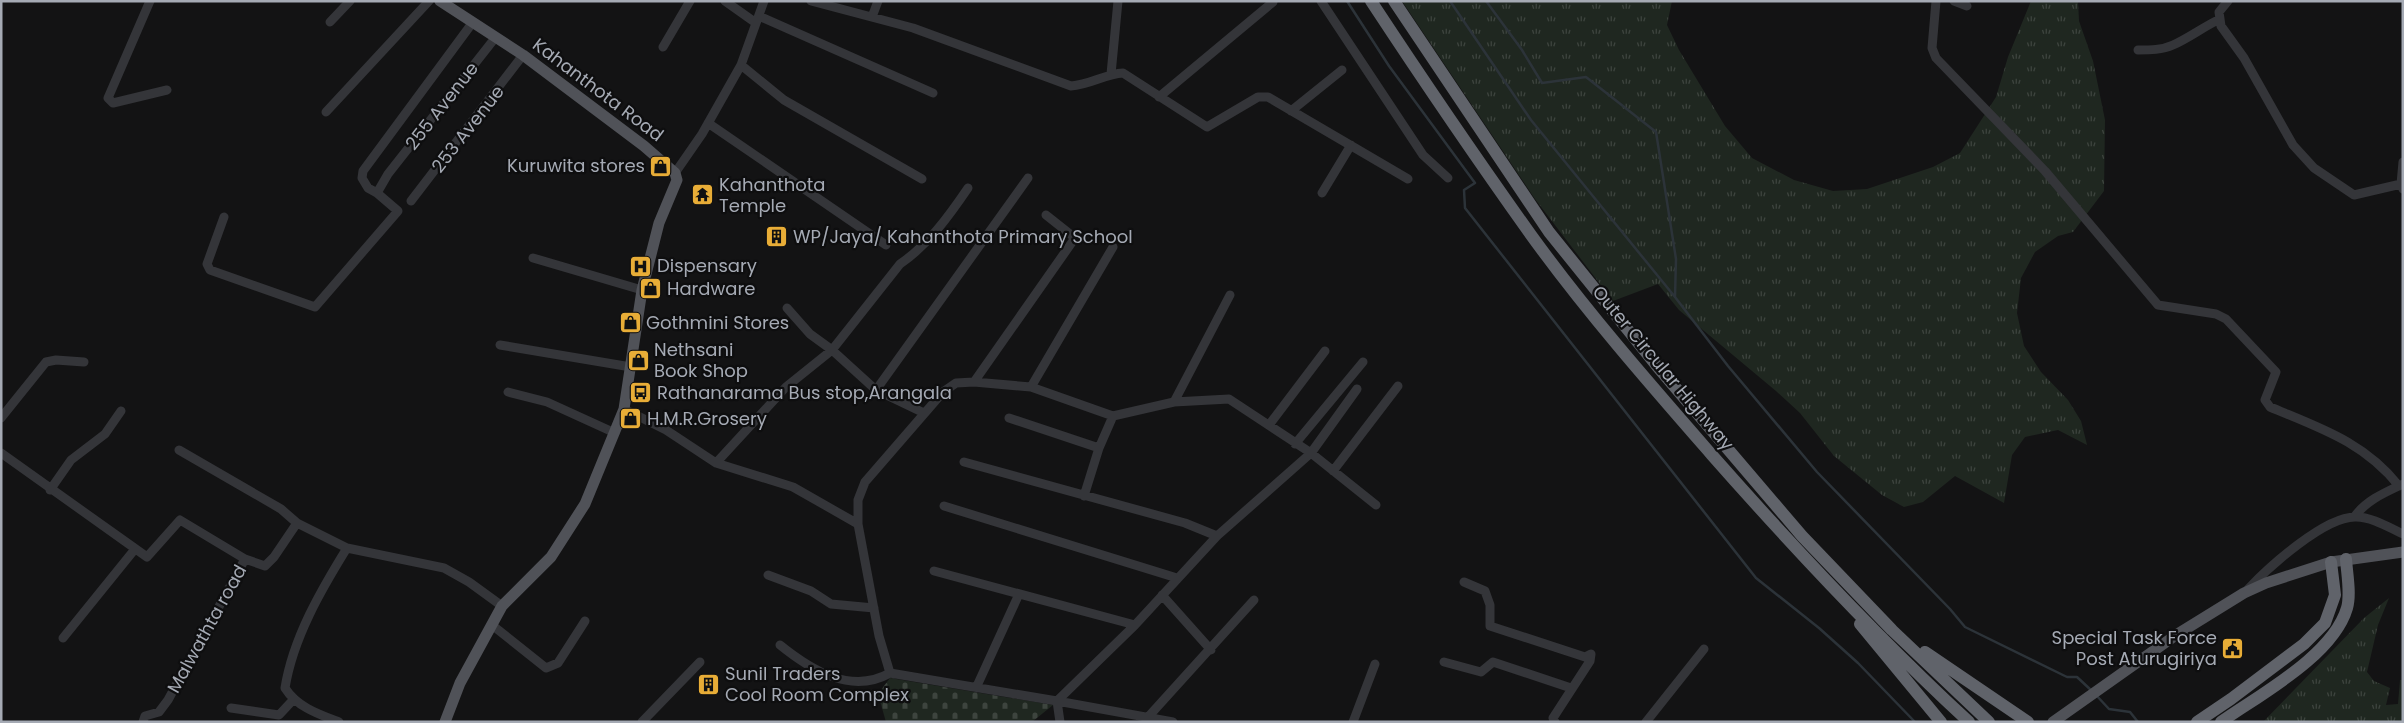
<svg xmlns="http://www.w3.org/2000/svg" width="2404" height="723" viewBox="0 0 2404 723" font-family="Poppins,sans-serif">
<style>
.grass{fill:url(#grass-tufts)}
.cemetery{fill:url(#cemetery-stones)}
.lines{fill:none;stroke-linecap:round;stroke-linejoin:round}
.stream{stroke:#2c3339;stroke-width:2.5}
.minor{stroke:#343539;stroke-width:9}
.major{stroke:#505258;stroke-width:11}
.highway{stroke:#60636a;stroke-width:12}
.labels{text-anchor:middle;stroke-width:4.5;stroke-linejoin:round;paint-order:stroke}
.street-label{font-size:18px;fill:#a5aab4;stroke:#0e0e0f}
.poi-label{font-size:18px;fill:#a5aab4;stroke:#0e0e0f;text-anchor:start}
</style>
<defs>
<pattern id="grass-tufts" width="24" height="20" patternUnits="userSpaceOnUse" patternTransform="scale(1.25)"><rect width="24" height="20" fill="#1f2720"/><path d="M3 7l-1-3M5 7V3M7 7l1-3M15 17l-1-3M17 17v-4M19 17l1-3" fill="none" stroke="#3d443e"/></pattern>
<pattern id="cemetery-stones" width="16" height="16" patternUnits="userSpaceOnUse" patternTransform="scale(1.25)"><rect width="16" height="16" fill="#1f2720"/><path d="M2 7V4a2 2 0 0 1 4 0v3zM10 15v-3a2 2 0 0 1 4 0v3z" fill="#3d443e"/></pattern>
</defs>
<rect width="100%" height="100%" fill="#131314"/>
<path class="grass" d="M1402 1H1672L1667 25 1679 50 1725 126 1752 158 1794 180 1833 191 1867 189 1933 167 1960 153 1996 97 2008 57 2031 1H2078L2079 21 2093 61 2105 120 2104 191 2073 232 2058 236 2035 252 2021 278 2017 313 2024 346 2041 372 2068 400 2081 421 2087 445 2058 430 2025 437 2012 455 2004 503 1955 476 1923 502 1904 507 1882 495 1834 456 1800 413 1776 391 1679 310 1658 284 1613 301 1535 199Z
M2389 598 2378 625 2367 672 2374 681 2390 688 2386 705 2398 704 2400 680H2403V722H2263L2364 618Z"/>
<path class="cemetery" d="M890 678 1053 705 1032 722H886L878 694Z"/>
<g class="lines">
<path class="stream" d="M1347 1 1389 66 1475 183 1464 190 1465 208 1756 578 1819 628 1858 663 1915 722
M1450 1 1531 120 1675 297 1728 366 1817 472 1950 609 1965 627 2067 677H2077L2092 691
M1486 1 1522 50 1542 83 1586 77 1656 132 1676 259 1675 297
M2096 695 2109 709 2130 712 2138 722"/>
<path class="minor" d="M150 1 108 98 113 103 167 90
M725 1 756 23
M811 1 913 28 1071 86C1090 85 1105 74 1123 73L1207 127 1258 97H1268L1408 179
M1321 1 1423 155 1448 178
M1936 1 1932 48 1936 58 2045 171 2158 305 2216 314 2226 319 2276 372 2265 400 2270 407C2320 428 2364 442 2399 486
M1954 1 1967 6
M2228 1 2219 12 2221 26 2244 58 2293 145 2314 168 2354 195 2401 184 2403 189
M759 16 933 93
M872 17 878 1
M330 22 350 1
M663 47 690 1
M2138 50C2150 50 2162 50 2173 45 2189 38 2203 27 2220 19
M741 65 784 100 922 179
M1111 74 1118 1
M1159 97 1273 2
M1291 111 1342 70
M326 112 429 1
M708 123 886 245
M675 173 702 134 741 65 764 1
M2401 184 2403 162
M377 193 368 188 362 178 363 171 473 22
M1322 193 1351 145
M411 201 523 55
M224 217 207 264 210 270 315 307 398 211 377 193 388 174 495 38
M533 258 642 290
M787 308 810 334 832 350 876 390 924 413
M500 345 631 367
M974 382 1075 238 1046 215
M1031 387 1113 247
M876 390 1028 178
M508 392 547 402 615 433
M1174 402 1230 295
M624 409 666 430 716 463 793 487 858 524 879 636 890 673 1057 701 1060 722
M1 418 46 362 56 360 84 362
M1009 418 1099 448 1084 496
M1269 425 1325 351
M1295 444 1363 362
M1099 448 1113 416
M179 450 281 509 297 523
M1 453 147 557 180 520 245 559
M964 462 1185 523 1217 536
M716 463 786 387 832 350 900 264C928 245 949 216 968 188
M1333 471 1398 386
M50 490 71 460 105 434 121 411
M944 506 1177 578
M2355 516C2367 500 2384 493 2403 484
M858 524V500L865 482 943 392 956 383 974 382 1031 387 1113 416 1174 402 1229 399 1311 453 1376 505
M934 571 1135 625
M768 575 811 591 831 604 874 608
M1464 582 1485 591 1490 605V626L1585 657 1591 654 1590 661 1553 718 1555 722
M2248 589C2269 567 2325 516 2356 517 2372 517 2388 527 2403 534
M1162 595 1211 650
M492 625 546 668 558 663 585 621
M63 638 135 549
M780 645C811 670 851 695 890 673
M1444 662 1481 672 1493 662 1571 688
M976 688 1019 594
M231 708 279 715 293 700
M1149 716 1254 600
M143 722 145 716 159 712 168 700 245 559 265 566 274 557 297 523 347 548 444 568 469 582 502 606
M339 722C318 714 297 707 285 688 293 638 321 590 347 548
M642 722 700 662
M1173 722 1057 701 1135 625 1217 536 1311 453 1357 389
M1353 722 1375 664
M1646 722 1704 649"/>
<path class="major" d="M440 1 523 55 644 146 675 173 677 180 659 223 642 290 624 409 585 504 551 557 502 606 460 683 445 722
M2053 722 2176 635 2244 593 2266 583 2331 562 2403 552"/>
<path class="highway" d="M1371 1C1423 80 1476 158 1531 235 1586 311 1649 383 1711 454 1793 547 1878 638 1969 722
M1394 1 1549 232 1657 366 1802 536 1892 630 1989 722
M1860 624 1941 722
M1925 652 2028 722
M2197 722 2231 699 2304 644 2325 623 2335 595 2331 562
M2221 722C2259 695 2333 656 2347 608 2351 594 2347 574 2346 559"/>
</g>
<defs>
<symbol id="shop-square" viewBox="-11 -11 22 22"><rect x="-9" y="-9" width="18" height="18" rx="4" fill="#e8ad37" stroke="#0e0e0f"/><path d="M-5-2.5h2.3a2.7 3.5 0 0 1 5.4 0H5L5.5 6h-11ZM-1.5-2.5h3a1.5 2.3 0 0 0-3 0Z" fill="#111"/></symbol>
<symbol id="temple-square" viewBox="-11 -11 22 22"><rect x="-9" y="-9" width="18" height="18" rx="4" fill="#e8ad37" stroke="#0e0e0f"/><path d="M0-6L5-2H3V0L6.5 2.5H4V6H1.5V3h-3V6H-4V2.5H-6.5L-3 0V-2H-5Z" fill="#111"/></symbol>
<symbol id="building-square" viewBox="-11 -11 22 22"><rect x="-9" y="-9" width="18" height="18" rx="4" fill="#e8ad37" stroke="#0e0e0f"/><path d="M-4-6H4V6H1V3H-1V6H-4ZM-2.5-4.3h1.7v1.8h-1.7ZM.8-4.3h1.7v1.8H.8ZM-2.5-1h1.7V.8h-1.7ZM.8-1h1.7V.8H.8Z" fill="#111"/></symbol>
<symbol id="hospital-square" viewBox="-11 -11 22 22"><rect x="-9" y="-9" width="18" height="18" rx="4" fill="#e8ad37" stroke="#0e0e0f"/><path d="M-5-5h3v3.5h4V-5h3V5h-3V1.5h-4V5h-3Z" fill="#111"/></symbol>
<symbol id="bus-square" viewBox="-11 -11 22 22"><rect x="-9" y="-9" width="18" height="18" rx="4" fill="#e8ad37" stroke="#0e0e0f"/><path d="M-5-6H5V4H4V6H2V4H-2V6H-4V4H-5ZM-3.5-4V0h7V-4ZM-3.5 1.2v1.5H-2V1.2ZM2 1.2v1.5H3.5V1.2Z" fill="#111"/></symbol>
<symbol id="civic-square" viewBox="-11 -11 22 22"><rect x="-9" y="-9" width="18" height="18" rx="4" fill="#e8ad37" stroke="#0e0e0f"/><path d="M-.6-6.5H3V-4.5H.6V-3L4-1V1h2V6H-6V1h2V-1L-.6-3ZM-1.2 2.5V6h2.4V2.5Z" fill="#111"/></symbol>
</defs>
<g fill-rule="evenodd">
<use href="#shop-square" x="648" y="154" width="25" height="25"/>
<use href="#temple-square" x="690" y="182" width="25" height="25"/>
<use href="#building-square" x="764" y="224" width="25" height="25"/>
<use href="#hospital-square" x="628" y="254" width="25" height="25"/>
<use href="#shop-square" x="638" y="276" width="25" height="25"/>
<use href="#shop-square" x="618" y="310" width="25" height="25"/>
<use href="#shop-square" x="626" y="348" width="25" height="25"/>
<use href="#bus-square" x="628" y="380" width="25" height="25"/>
<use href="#shop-square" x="618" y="406" width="25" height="25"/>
<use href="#civic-square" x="2220" y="636" width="25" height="25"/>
<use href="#building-square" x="696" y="672" width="25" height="25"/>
</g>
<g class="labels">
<g class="street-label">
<text transform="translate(598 90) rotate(37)" y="6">Kahanthota Road</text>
<text transform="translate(442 106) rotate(-52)" y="6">255 Avenue</text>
<text transform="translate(468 129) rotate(-52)" y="6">253 Avenue</text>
<text transform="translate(1663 368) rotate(50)" y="6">Outer Circular Highway</text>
<text transform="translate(207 629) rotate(-61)" y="6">Malwathta road</text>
</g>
<g class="poi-label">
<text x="645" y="172" text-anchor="end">Kuruwita stores</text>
<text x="719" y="191">Kahanthota<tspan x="719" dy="21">Temple</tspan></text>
<text x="793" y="243">WP/Jaya/ Kahanthota Primary School</text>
<text x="657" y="272">Dispensary</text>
<text x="667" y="295">Hardware</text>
<text x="646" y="329">Gothmini Stores</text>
<text x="654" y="356">Nethsani<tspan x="654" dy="21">Book Shop</tspan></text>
<text x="657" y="399">Rathanarama Bus stop,Arangala</text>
<text x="647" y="425">H.M.R.Grosery</text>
<text x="2217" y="644" text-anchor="end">Special Task Force<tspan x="2217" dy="21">Post Aturugiriya</tspan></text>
<text x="725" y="680">Sunil Traders<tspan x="725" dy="21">Cool Room Complex</tspan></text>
</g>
</g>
<rect width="2404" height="723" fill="none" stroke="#a5aab4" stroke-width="5"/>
</svg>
